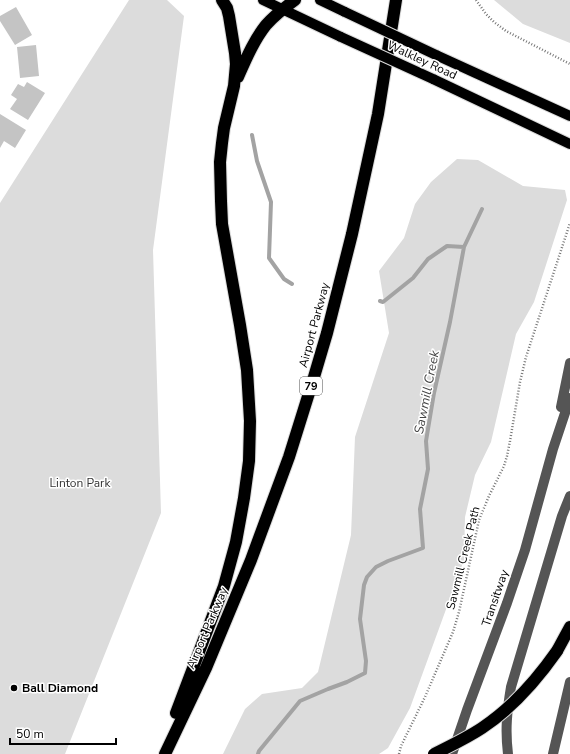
<svg xmlns="http://www.w3.org/2000/svg" width="570" height="754" viewBox="0 0 570 754" font-family="'Nunito Sans',sans-serif">
<style>
.green{fill:#dcdcdc}
.lines{fill:none;stroke-linecap:round;stroke-linejoin:round}
.stream{stroke:#a3a3a3;stroke-width:4}
.building{fill:#c4c4c4}
.major-casing{stroke:#dbdbdb;stroke-width:12}
.highway-casing{stroke:#dbdbdb;stroke-width:14}
.path{stroke:#777;stroke-width:2.5;stroke-dasharray:1 2;stroke-linecap:butt}
.minor{stroke:#555;stroke-width:10}
.major{stroke:#000;stroke-width:10}
.highway{stroke:#000;stroke-width:12}
.major-bridge-casing{stroke:#dbdbdb;stroke-width:12;stroke-linecap:butt}
.highway-bridge-casing{stroke:#dbdbdb;stroke-width:14;stroke-linecap:butt}
.major-bridge{stroke:#000;stroke-width:10}
.highway-bridge{stroke:#000;stroke-width:12}
.poi-dot{fill:#000;stroke:#fff;stroke-width:1.5}
.labels{text-anchor:middle;stroke-width:3;stroke-linejoin:round;paint-order:stroke}
.shield{fill:#fff;stroke:#4c4c4c;stroke-width:1}
.shield-label{font-size:11px;font-weight:bold;fill:#000}
.street-label{font-size:12px;fill:#000;stroke:#fff}
.park-label{font-size:12px;fill:#333;stroke:#fff}
.poi-label{font-size:12px;font-weight:bold;fill:#000;stroke:#fff;text-anchor:start}
.water-label{font-size:13px;font-style:italic;fill:#444;stroke:#fff}
</style>
<rect width="100%" height="100%" fill="#fff"/>
<path class="green" d="M129 0H167L184 16 153 250 161 513 65 754H0V203Z
M494 0H570V43L523 24Z
M457 159 478 160 523 186 565 190 567 200 534 302 516 334 491 442 475 475 465 517 464 560 410 708 388 748 379 754H223L245 709 262 694 302 688 318 672 351 535 355 437 389 333 379 271 404 238 415 204 431 182Z"/>
<g class="lines">
<path class="stream" d="M252 135 257 161 271 202 269 258 284 279 292 284
M380 301 383 302 413 278 428 259 447 246 464 247
M258 754 259 751 300 701 328 689 347 682 365 673 366 661 360 619 364 585 367 577 376 567 388 561 423 548 420 509 428 469 426 441 434 393 450 322 464 247 482 209"/>
</g>
<path class="building" d="M16 7 32 35 15 45 0 21V16Z
M36 45 39 76 20 78 17 47Z
M27 82 45 93 28 120 10 109 17 99 11 95 18 84 24 87Z
M0 114 26 130 15 148 4 141 0 148Z"/>
<g class="lines">
<defs>
<path id="major" d="M263 0 341 37
M320 0 345 12
M436 55 570 116
M433 79 570 144"/>
<path id="highway" d="M238 77C246 59 254 40 266 25 275 15 284 8 295 0
M557 651 570 627
M176 713 224 586 236 542 244 498 249 461 250 421 247 370 240 325 222 224 221 201 220 162 222 143 224 128 234 86 236 64 235 53 229 16 227 8 222 0
M165 754 206 668 251 560 289 457 314 377 327 333 352 234 370 151 378 114 396 0"/>
</defs>
<use href="#major" class="major-casing"/>
<use href="#highway" class="highway-casing"/>
<path class="path" d="M476 0 486 14 494 22 506 31 570 64
M399 754 401 746 425 697 453 632 459 612 479 520 489 496 504 466 507 456 510 441 520 382 526 357 570 223"/>
<path class="minor" d="M561 407 570 363
M452 754 467 710 507 603 525 550 553 449 570 398
M508 754C505 730 507 711 511 687L562 516 570 496
M553 754 570 682"/>
<use href="#major" class="major"/>
<use href="#highway" class="highway"/>
<defs>
<path id="major-bridge" d="M345 12 436 55
M341 37 433 79"/>
<path id="highway-bridge" d="M434 754C450 746 467 738 482 728 512 708 536 681 557 651"/>
</defs>
<use href="#major-bridge" class="major-bridge-casing"/>
<use href="#highway-bridge" class="highway-bridge-casing"/>
<use href="#major-bridge" class="major-bridge"/>
<use href="#highway-bridge" class="highway-bridge"/>
</g>
<circle class="poi-dot" cx="14" cy="688" r="4"/>
<g class="labels">
<rect class="shield" x="300" y="377" width="22" height="18" rx="3"/>
<g class="shield-label">
<text x="311" y="390">79</text>
</g>
<g class="street-label">
<text transform="translate(422 60) rotate(25)" y="4">Walkley Road</text>
<text transform="translate(314 325) rotate(-75)" y="4">Airport Parkway</text>
<text transform="translate(463 558) rotate(-76)" y="4">Sawmill Creek Path</text>
<text transform="translate(495 598) rotate(-71)" y="4">Transitway</text>
<text transform="translate(207 628) rotate(-67)" y="4">Airport Parkway</text>
</g>
<g class="park-label">
<text x="80" y="487">Linton Park</text>
</g>
<g class="poi-label">
<text x="22" y="692">Ball Diamond</text>
</g>
<g class="water-label">
<text transform="translate(426 392) rotate(-79)" y="5">Sawmill Creek</text>
</g>
</g>
<path d="M10 738v6h106v-6" fill="none" stroke="#000000" stroke-width="2"/>
<text x="16" y="738" font-size="12" fill="#000000" stroke="#ffffff" stroke-width="3" paint-order="stroke">50 m</text>
</svg>
